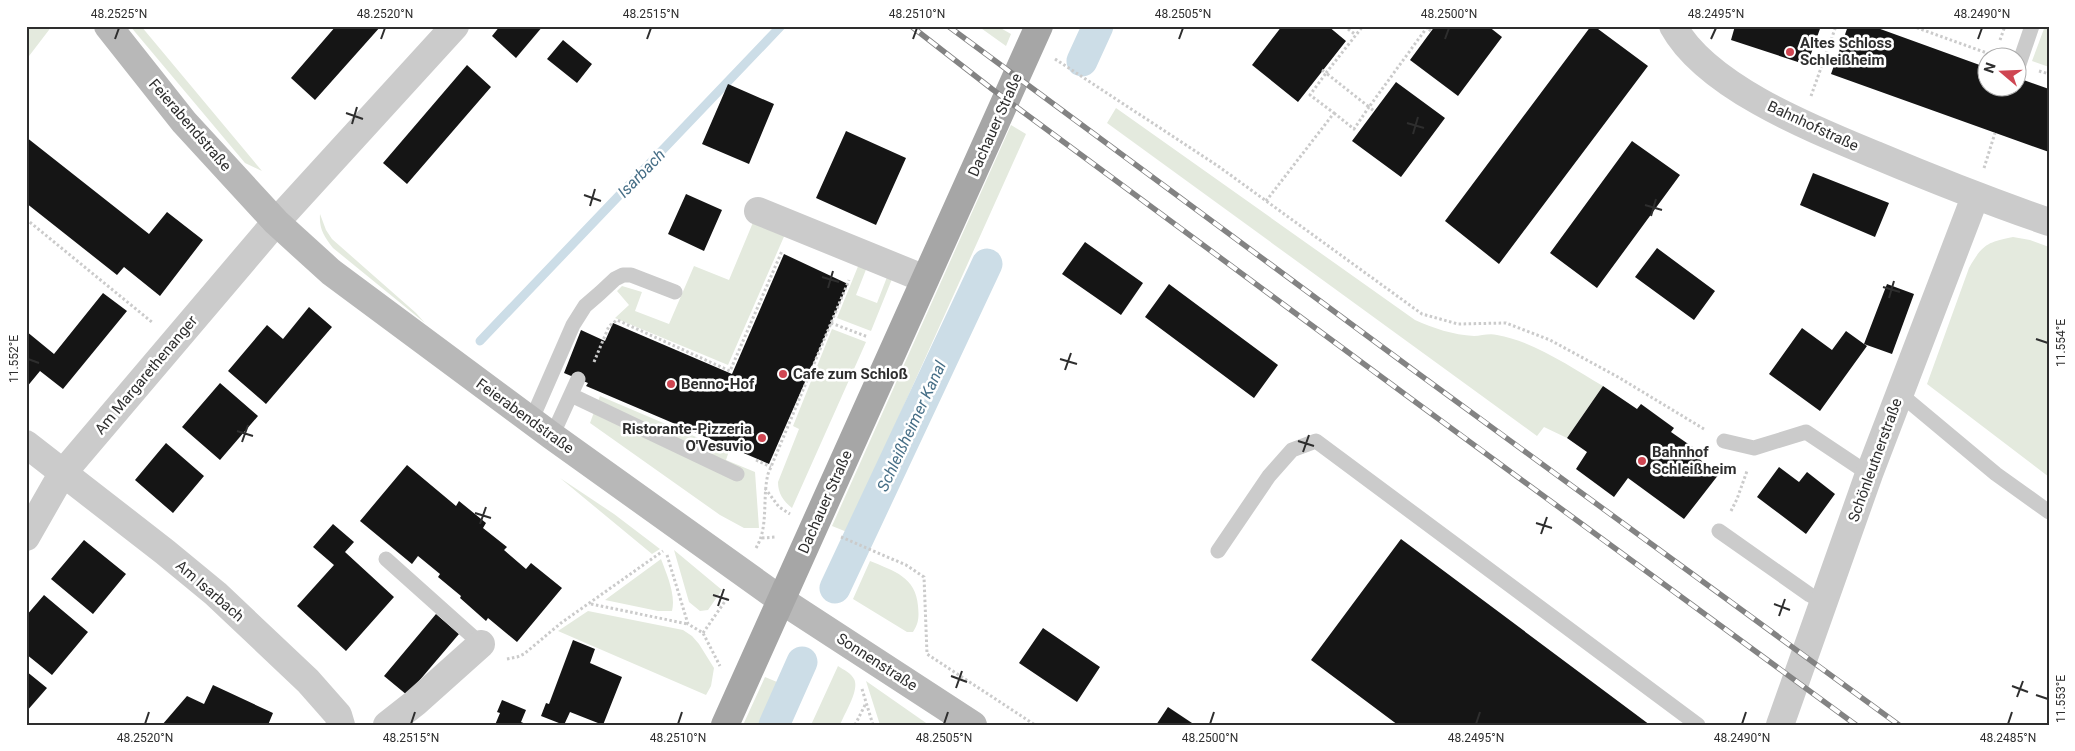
<svg xmlns="http://www.w3.org/2000/svg" width="2075" height="751" viewBox="0 0 2075 751" font-family="Roboto,sans-serif">
<style>
.green{fill:#e4eade}
.lines{fill:none;stroke-linecap:round;stroke-linejoin:round}
.stream{stroke:#ccdde7;stroke-width:9}
.canal{stroke:#ccdde7;stroke-width:31}
.building{fill:#151515}
.path{stroke:#cbcbcb;stroke-width:3;stroke-dasharray:2.5 2.5;stroke-linecap:butt}
.service{stroke:#cbcbcb;stroke-width:15}
.minor{stroke:#cbcbcb;stroke-width:28}
.secondary{stroke:#b8b8b8;stroke-width:28}
.primary{stroke:#a6a6a6;stroke-width:28}
.rail-casing{stroke:#838383;stroke-width:5.5}
.rail{stroke:#fff;stroke-width:4;stroke-dasharray:11;stroke-linecap:butt}
.ticks{fill:none;stroke:#2e2e2e;stroke-width:2}
.poi-dot{fill:#cf4652;stroke:#fff;stroke-width:2}
.labels{text-anchor:middle;stroke-width:5;stroke-linejoin:round;paint-order:stroke}
.poi-label{font-size:15px;font-weight:bold;fill:#2e2e2e;stroke:#fff;text-anchor:start}
.street-label{font-size:15px;fill:#2e2e2e;stroke:#fff}
.water-label{font-size:16px;font-style:italic;fill:#466e86;stroke:#fff}
.neatline{fill:none;stroke:#2e2e2e;stroke-width:2}
.ticks-label{font-size:12px;text-anchor:middle;fill:#2e2e2e}
</style>
<rect width="100%" height="100%" fill="#fff"/>
<path class="green" d="M26 26H52L26 60Z
M130 26H141L262 171 245 163Z
M978 26H997L1011 34 1006 46Z
M2045 26H2049V67L2032 61Z
M1116 108 1415 320C1433 328 1453 335 1474 336 1481 336 1489 333 1497 335 1533 341 1572 368 1603 386L1567 438 1544 427 1537 436 1107 123Z
M1011 125 1026 134 847 532 832 526Z
M320 214 326 230 332 239 416 313 425 323 333 248C324 236 319 229 320 214Z
M754 220 786 232 728 365 615 318 629 305 617 291 622 286 642 292 635 311 669 324 694 266 729 280Z
M2013 237 2030 240 2049 247V477L1927 384 1969 268C1982 245 1987 242 2013 237Z
M859 264 867 267 856 295 877 303 887 277 892 279 871 331 837 318Z
M832 329 866 342 792 508C783 501 778 493 778 482L799 429 793 426Z
M600 396 729 451 726 460 755 472 759 528H744L720 515 590 423Z
M560 478 614 514 660 549 652 554Z
M674 550 722 590 708 610 700 611 689 602Z
M661 559C667 575 676 595 672 611H658L605 600Z
M870 561C894 571 916 577 918 606 919 616 919 623 913 632H907L853 599Z
M588 611 683 630 692 636 699 644 714 668 711 686 706 695 558 631Z
M838 666C844 670 851 673 854 679 860 690 844 714 840 725H811Z
M765 677 777 682 758 725H743Z
M866 681 929 725H880Z"/>
<g class="lines">
<path class="stream" d="M480 341 781 26"/>
<path class="canal" d="M1082 61 1098 26
M835 588 987 264
M774 725 802 662"/>
</g>
<path class="building" d="M336 26H381L315 100 291 78Z
M500 26H543L516 58 492 36Z
M1282 26H1328L1346 41 1298 102 1252 65Z
M1435 26H1488L1502 37 1458 96 1410 60Z
M1591 26H1594L1648 66 1499 264 1445 221Z
M1735 26H1821L1807 65 1731 40Z
M1848 26H1872L1988 68V88H2018V78L2049 89V152L1831 74Z
M563 40 592 64 577 83 547 59Z
M467 65 491 87 407 184 383 163Z
M1396 82 1445 118 1401 177 1352 141Z
M728 84 774 104 749 164 702 144Z
M846 131 906 158 876 225 816 198Z
M26 137 149 234 167 212 203 240 160 296 124 267 117 275 26 203Z
M1632 141 1680 175 1597 288 1550 253Z
M1813 173 1889 203 1875 237 1800 205Z
M686 194 722 210 704 251 668 234Z
M1085 242 1143 283 1121 315 1062 274Z
M1657 248 1715 291 1694 320 1635 277Z
M784 254 848 284 769 464 586 386 588 383 564 373 581 330 605 341 613 323 732 374Z
M1169 284 1278 365 1254 398 1145 317Z
M1887 284 1914 294 1892 354 1864 344 1867 346 1820 411 1769 374 1802 328 1832 350 1846 331 1864 344Z
M103 293 127 311 63 389 40 371 26 388V331L54 354Z
M309 307 332 327 266 404 228 371 267 325 283 339Z
M220 383 258 416 220 460 182 427Z
M1603 386 1637 409 1641 404 1674 428 1671 432 1694 448 1690 452 1719 474 1684 519 1628 478 1614 497 1576 469 1587 452 1567 438Z
M166 443 204 476 173 513 135 480Z
M407 465 456 506 459 501 486 523 483 528 507 547 504 550 526 569 531 563 562 588 517 642 488 618 486 621 460 598 461 596 438 577 440 574 418 556 412 564 360 521Z
M1779 467 1799 482 1807 472 1835 494 1806 534 1757 497Z
M333 524 354 542 345 552 394 597 346 651 297 606 334 565 313 547Z
M1401 539 1650 725H1398L1311 660Z
M84 540 126 574 93 614 51 579Z
M44 595 88 632 52 675 26 654V616Z
M436 614 459 634 407 695 384 676Z
M1043 628 1100 667 1077 702 1019 663Z
M573 640 595 649 590 663 622 677 603 725 570 712 564 725 541 716 546 703 549 704Z
M26 671 47 688 26 712Z
M213 685 273 713 268 725H162L187 696 204 704Z
M502 700 526 710 521 722 528 725H495L500 713 497 712Z
M1168 707 1195 725H1156Z"/>
<g class="lines">
<path class="path" d="M1344 26 1356 35
M1425 26 1431 31
M1912 26 1998 57
M2000 40 2005 26
M1055 59 1218 166 1422 314 1458 324 1506 323 1550 340 1618 377 1704 429
M1322 70 1326 73 1363 26
M2039 71 2049 74
M1811 96 1836 26
M1334 113 1354 129 1369 107 1374 111
M1984 168 1995 133
M1266 201 1334 113 1310 95 1326 73 1369 107 1428 26
M26 219 153 323
M831 323 868 337
M594 362 609 326 617 320 730 371 782 251
M756 460 771 467
M765 488 779 507 790 514
M1731 511 1737 499 1747 471
M841 537 906 565 924 577 927 654 1035 725
M762 538 776 537
M756 548C769 527 762 498 768 474L849 280
M667 555 688 624 703 633 720 666
M591 604 688 624
M703 633 728 597
M507 659 517 657 524 654 561 623 663 551
M862 689 873 725
M855 725 866 703"/>
<path class="service" d="M2019 64 2032 26
M1899 393 1996 474 2049 512
M571 395 737 474
M531 421 573 325 585 306 600 293 615 279 623 275H631L675 292
M552 436 578 379
M1724 441 1754 448 1806 432 1869 474
M1719 531 1810 595 1823 602
M1218 551 1269 476 1292 450 1316 441 1698 725
M386 559 481 644"/>
<path class="minor" d="M1673 26C1707 88 1815 130 1878 156 1935 180 1991 202 2049 222
M758 211 925 279
M26 444 165 552 216 594 308 681 338 715 341 725
M26 537 62 474 276 222 455 26
M387 725 415 703 481 644
M1780 725 1869 474 1975 197"/>
<path class="secondary" d="M108 26 184 122 276 222 331 272 552 436 781 600 973 725"/>
<path class="primary" d="M725 725 1039 26"/>
<defs>
<path id="rail" d="M911 26 992 89 1410 398 1856 725
M948 26 1412 369 1899 725"/>
</defs>
<use href="#rail" class="rail-casing"/>
<use href="#rail" class="rail"/>
</g>
<path class="ticks" d="M115 39 119 28M381 39 385 28M647 39 651 28M913 39 917 28M1179 39 1183 28M1445 39 1449 28M1711 39 1716 28M1978 39 1982 28M346 113 363 119M1407 123 1424 128M352 124 357 107M1413 134 1418 117M584 195 601 201M1645 205 1662 210M590 206 595 189M1651 216 1656 199M822 277 839 282M1883 287 1900 292M828 288 833 271M1889 298 1894 281M2036 339 2048 343M28 359 39 363M1060 359 1077 364M1065 370 1071 353M237 431 253 436M1298 441 1314 446M242 442 248 425M1303 452 1309 435M475 513 491 518M1536 523 1552 528M480 524 486 507M1541 534 1547 517M713 595 729 600M1774 604 1790 610M718 606 724 589M1779 616 1785 599M951 676 967 682M2012 686 2028 692M956 688 962 671M2036 695 2048 699M2017 697 2023 681M145 724 149 712M411 724 415 712M678 724 682 712M944 724 948 712M1210 724 1214 712M1476 724 1480 712M1742 724 1746 712M2008 724 2012 712"/>
<g class="poi-dot">
<circle cx="1790" cy="52" r="5"/>
<circle cx="783" cy="374" r="5"/>
<circle cx="671" cy="384" r="5"/>
<circle cx="762" cy="438" r="5"/>
<circle cx="1642" cy="461" r="5"/>
</g>
<g class="labels">
<g class="poi-label">
<text x="1800" y="48">Altes Schloss<tspan x="1800" dy="17">Schleißheim</tspan></text>
<text x="793" y="379">Cafe zum Schloß</text>
<text x="681" y="389">Benno-Hof</text>
<text x="752" y="434" text-anchor="end">Ristorante-Pizzeria<tspan x="752" dy="17">O'Vesuvio</tspan></text>
<text x="1652" y="457">Bahnhof<tspan x="1652" dy="17">Schleißheim</tspan></text>
</g>
<g class="street-label">
<text transform="translate(190 125) rotate(49)" y="5">Feierabendstraße</text>
<text transform="translate(995 125) rotate(-66)" y="5">Dachauer Straße</text>
<text transform="translate(1813 126) rotate(25)" y="5">Bahnhofstraße</text>
<text transform="translate(146 375) rotate(-50)" y="5">Am Margarethenanger</text>
<text transform="translate(525 416) rotate(36)" y="5">Feierabendstraße</text>
<text transform="translate(1875 460) rotate(-70)" y="5">Schönleutnerstraße</text>
<text transform="translate(825 502) rotate(-66)" y="5">Dachauer Straße</text>
<text transform="translate(210 591) rotate(41)" y="5">Am Isarbach</text>
<text transform="translate(877 662) rotate(33)" y="5">Sonnenstraße</text>
</g>
<g class="water-label">
<text transform="translate(641 173) rotate(-46)" y="6">Isarbach</text>
<text transform="translate(911 426) rotate(-65)" y="6">Schleißheimer Kanal</text>
</g>
</g>
<rect width="2075" height="751" fill="none" stroke="#ffffff" stroke-width="55"/>
<g transform="translate(2002 72) rotate(289)"><circle r="24" fill="#ffffff" stroke="#ababab"/>
<path d="M0-4L9 19L0 12L-9 19Z" fill="#cf4652"/>
<text y="-8" font-size="14" font-weight="bold" text-anchor="middle" fill="#2e2e2e">N</text>
</g>
<rect x="28" y="28" width="2020" height="696" class="neatline"/>
<g class="ticks-label">
<text x="119" y="18">48.2525°N</text>
<text x="385" y="18">48.2520°N</text>
<text x="651" y="18">48.2515°N</text>
<text x="917" y="18">48.2510°N</text>
<text x="1183" y="18">48.2505°N</text>
<text x="1449" y="18">48.2500°N</text>
<text x="1716" y="18">48.2495°N</text>
<text x="1982" y="18">48.2490°N</text>
<text transform="translate(2061 343) rotate(-90)" y="4">11.554°E</text>
<text transform="translate(14 359) rotate(-90)" y="4">11.552°E</text>
<text transform="translate(2061 699) rotate(-90)" y="4">11.553°E</text>
<text x="145" y="742">48.2520°N</text>
<text x="411" y="742">48.2515°N</text>
<text x="678" y="742">48.2510°N</text>
<text x="944" y="742">48.2505°N</text>
<text x="1210" y="742">48.2500°N</text>
<text x="1476" y="742">48.2495°N</text>
<text x="1742" y="742">48.2490°N</text>
<text x="2008" y="742">48.2485°N</text>
</g>
</svg>
